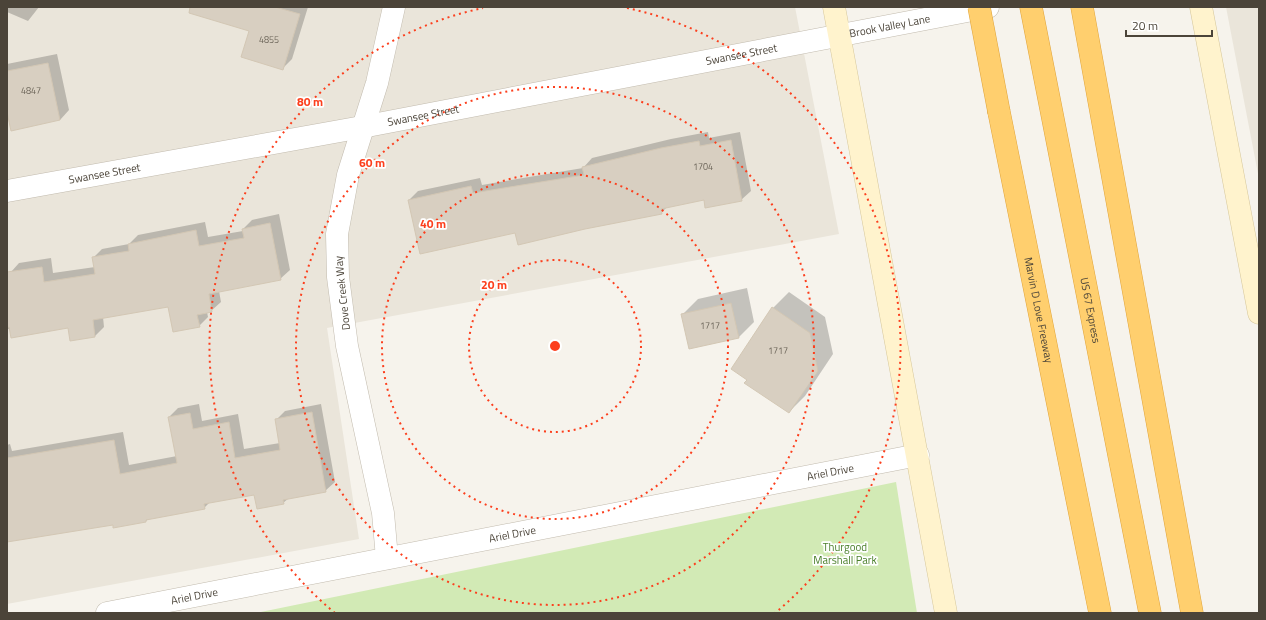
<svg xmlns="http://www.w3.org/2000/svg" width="1266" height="620" viewBox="0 0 1266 620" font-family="'Titillium Web',sans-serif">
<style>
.residential{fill:#eae5da}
.green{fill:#d2eab5}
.shadow{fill:#0003}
.building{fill:#d8cfc1;stroke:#d3c7b4}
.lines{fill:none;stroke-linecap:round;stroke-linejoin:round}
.minor-casing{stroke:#c2bbae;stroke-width:23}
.tertiary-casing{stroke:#c2bbae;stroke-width:23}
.secondary-casing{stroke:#d6c79b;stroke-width:23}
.motorway-casing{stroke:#e0a43c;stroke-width:23}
.minor{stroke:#fff;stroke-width:22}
.tertiary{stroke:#fff;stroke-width:22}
.secondary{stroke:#fff3cd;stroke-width:22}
.motorway{stroke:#ffcf6e;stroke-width:22}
.motorway-bridge-casing{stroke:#e0a43c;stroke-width:23;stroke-linecap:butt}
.motorway-bridge{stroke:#ffcf6e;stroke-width:22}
.ring{fill:none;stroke:#fc3f1d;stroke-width:2;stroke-dasharray:2 4}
.labels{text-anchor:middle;stroke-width:3.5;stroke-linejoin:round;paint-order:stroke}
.number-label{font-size:9px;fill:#6e675b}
.street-label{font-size:11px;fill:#4b4439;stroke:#fff}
.park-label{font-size:11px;fill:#4a7f2a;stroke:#fff}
.centre{fill:#fc3f1d;stroke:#fff;stroke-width:2}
.ring-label{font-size:12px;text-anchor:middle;font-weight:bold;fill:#fc3f1d;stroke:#fff;stroke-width:3.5;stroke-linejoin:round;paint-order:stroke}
</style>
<rect width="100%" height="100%" fill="#f6f3ec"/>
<path class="residential" d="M7 7H795L839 234 327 328 359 539 7 604Z
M1226 7H1259V179Z"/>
<path class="green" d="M896 482 917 613H256Z"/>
<path class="shadow" d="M7 7H39L28 21 7 12Z
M223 7H308L292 59 283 68 250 30Z
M57 54 69 110 60 120 7 110V64Z
M708 132 709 138 740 132 751 191 741 200 705 199 668 206 661 213 516 232 409 200 418 191 480 178 482 185 583 168 592 158 671 139Z
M279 214 290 270 280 279 219 291 221 302 211 311 207 312 208 317 199 326 169 306 103 317 104 327 95 336 71 340 69 327 7 329V273L11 272 19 263 51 258 53 273 95 267 93 258 102 249 129 244 138 235 205 222 208 237 243 231V229L252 220Z
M747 288 754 322 738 338 682 315 698 299Z
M789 292 825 317 833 354 805 396 789 412 748 380 773 308Z
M199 404 202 421 238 414 244 449 280 443 276 420 285 411 321 404 335 482 325 491 289 498 283 503 255 494 210 502 204 508 149 518 146 521 113 523 7 540V445L10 444 12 451 123 432 129 465 177 456 169 417 178 408Z"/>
<path class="building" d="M190 7H275L300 14 283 70 241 57 249 31 189 13Z
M48 63 60 120 11 131 7 112V71Z
M731 140 742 201 705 208 704 200 661 209 662 214 585 229 518 245 515 233 420 254 408 200 471 186 473 193 584 175 582 167 661 148 699 141 700 146Z
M270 223 281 280 209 294 212 312 197 315 200 327 173 332 168 307 93 320 95 337 70 341 68 328 11 338 9 327 7 328V272L42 267 44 282 95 274 92 257 129 251 128 244 196 230 199 246 244 238 242 229Z
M731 303 739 338 689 349 681 314Z
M772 307 810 333 818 371 789 413 744 383 747 380 731 369Z
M312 412 326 492 283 500 284 504 257 509 254 495 204 504 205 509 146 520V522L113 528V525L7 542V458L114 440 120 474 177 463 168 417 190 413 193 429 229 422 235 458 280 450 275 419Z"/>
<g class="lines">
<defs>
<g id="minor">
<path d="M387 558 383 513 347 346 338 277 337 234 348 175 377 83 394 7"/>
<path id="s1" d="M107 613 918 455"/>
</g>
<g id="tertiary">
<path id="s2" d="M7 191 362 127 988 7"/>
</g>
<path id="secondary" d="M834 7 946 613
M1201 7 1259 313"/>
<g id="motorway">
<path id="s3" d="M1031 7 1150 613"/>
<path d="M1082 7 1192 613"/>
<path id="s4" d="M999 112 1100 613"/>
</g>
</defs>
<use href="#minor" class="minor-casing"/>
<use href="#tertiary" class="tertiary-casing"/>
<use href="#secondary" class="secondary-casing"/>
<use href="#motorway" class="motorway-casing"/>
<use href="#minor" class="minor"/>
<use href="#tertiary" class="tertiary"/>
<use href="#secondary" class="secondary"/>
<use href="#motorway" class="motorway"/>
<defs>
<path id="motorway-bridge" d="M979 7 999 112"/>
</defs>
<use href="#motorway-bridge" class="motorway-bridge-casing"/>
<use href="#motorway-bridge" class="motorway-bridge"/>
</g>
<g class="ring">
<circle cx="555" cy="346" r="86"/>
<circle cx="555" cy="346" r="173"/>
<circle cx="555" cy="346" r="259"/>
<path d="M335 613A346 346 0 0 1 483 8M627 8A346 346 0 0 1 775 613"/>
</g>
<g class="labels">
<g class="number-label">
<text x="269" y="43">4855</text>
<text x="31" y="94">4847</text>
<text x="703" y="170">1704</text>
<text x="710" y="329">1717</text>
<text x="778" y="354">1717</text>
</g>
<g class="street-label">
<text dy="4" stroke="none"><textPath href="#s2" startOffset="898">Brook Valley Lane</textPath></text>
<text dy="4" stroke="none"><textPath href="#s2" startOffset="747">Swansee Street</textPath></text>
<text dy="4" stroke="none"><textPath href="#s2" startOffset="423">Swansee Street</textPath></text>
<text dy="4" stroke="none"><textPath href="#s2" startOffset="99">Swansee Street</textPath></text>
<text transform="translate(342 293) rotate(-96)" y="4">Dove Creek Way</text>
<text dy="4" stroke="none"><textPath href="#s4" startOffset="202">Marvin D Love Freeway</textPath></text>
<text dy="4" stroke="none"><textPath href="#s3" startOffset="309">US 67 Express</textPath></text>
<text dy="4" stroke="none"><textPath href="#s1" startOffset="737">Ariel Drive</textPath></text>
<text dy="4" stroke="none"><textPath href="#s1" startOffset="413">Ariel Drive</textPath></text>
<text dy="4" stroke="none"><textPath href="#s1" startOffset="89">Ariel Drive</textPath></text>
</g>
<g class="park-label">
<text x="845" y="551">Thurgood<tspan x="845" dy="13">Marshall Park</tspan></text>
</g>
</g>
<circle cx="555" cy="346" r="6" class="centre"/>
<g class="ring-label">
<text x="310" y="106">80 m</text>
<text x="372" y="167">60 m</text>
<text x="433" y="228">40 m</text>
<text x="494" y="289">20 m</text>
</g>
<rect width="1266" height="620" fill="none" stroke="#4b4439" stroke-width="16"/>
<path d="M1126 30v6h86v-6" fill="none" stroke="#4b4439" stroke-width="2"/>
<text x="1132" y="30" font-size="12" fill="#4b4439" stroke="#ffffff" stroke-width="3" paint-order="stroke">20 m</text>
</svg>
